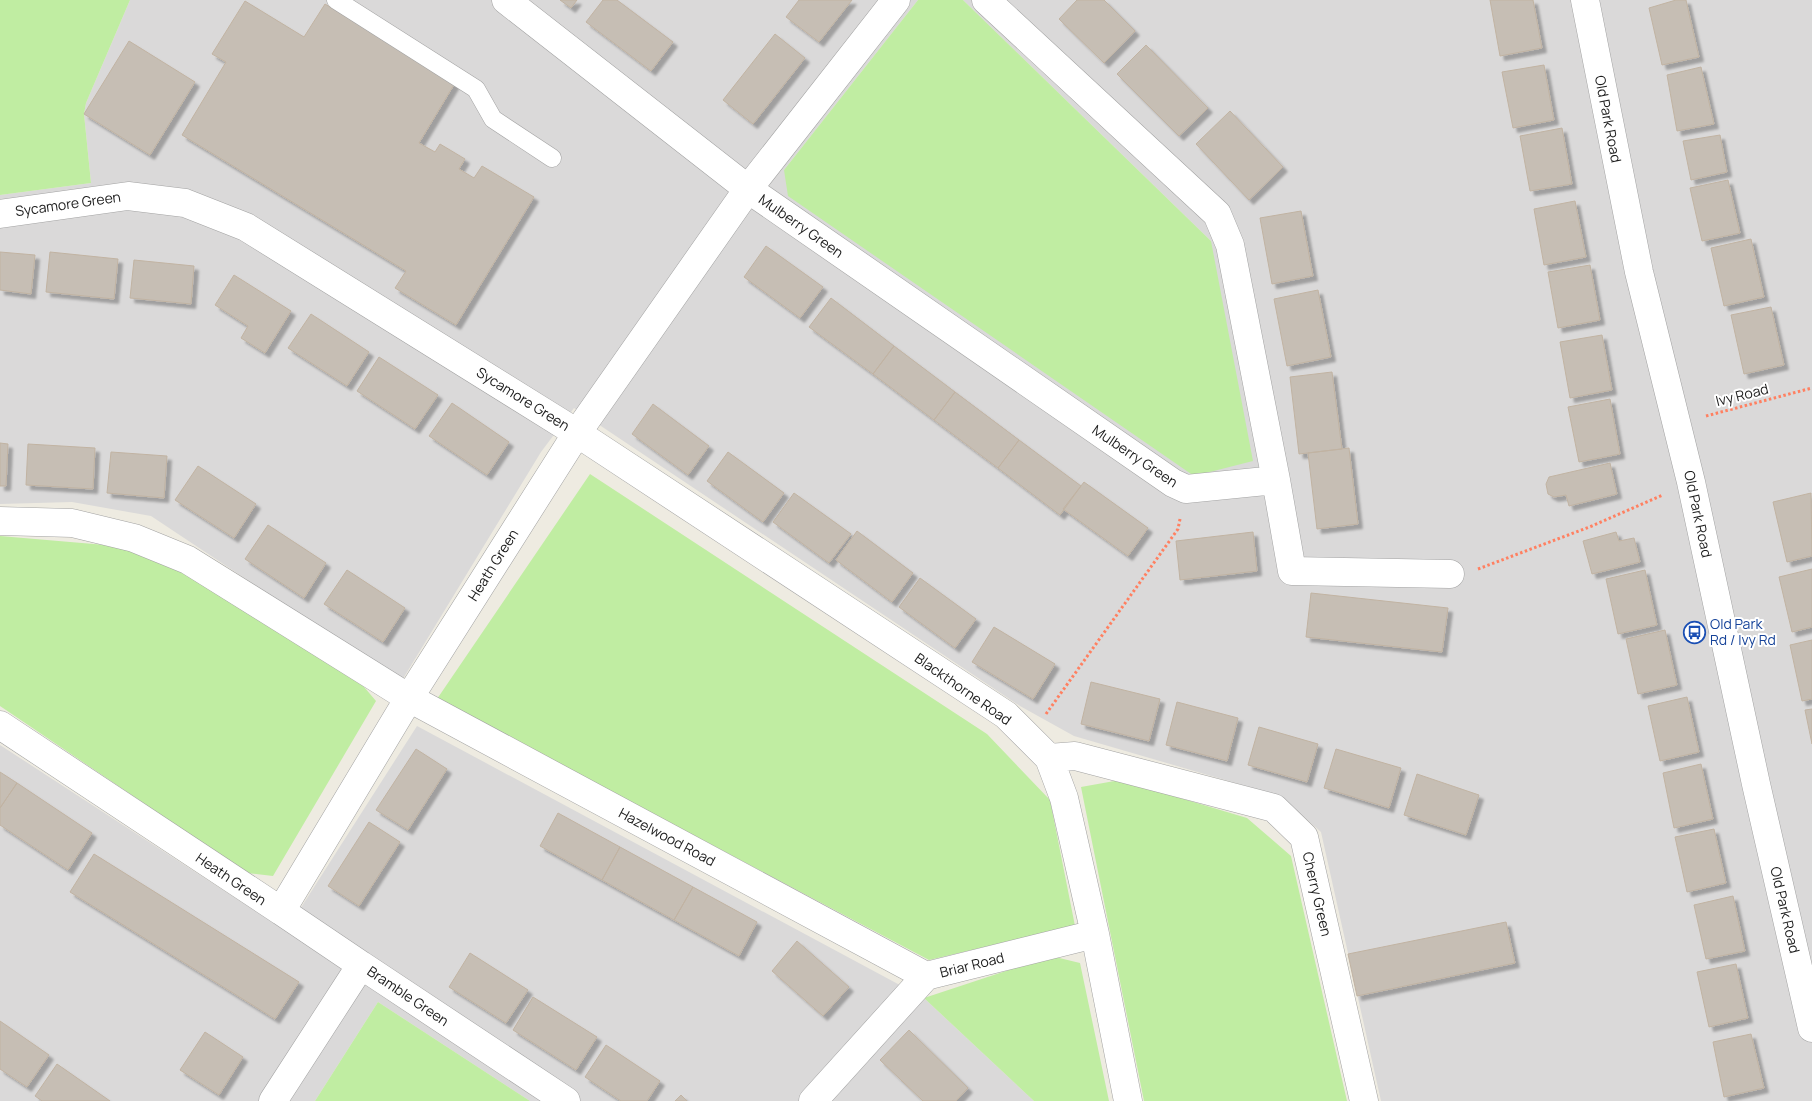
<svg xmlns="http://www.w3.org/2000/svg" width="1812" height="1101" viewBox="0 0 1812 1101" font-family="Manrope,sans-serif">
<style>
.residential{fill:#dad9d9}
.grass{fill:#c0eda2}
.building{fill:#c6beb4;stroke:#c1b3a2;filter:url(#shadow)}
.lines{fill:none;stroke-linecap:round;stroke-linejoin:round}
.service-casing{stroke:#a3a3a3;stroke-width:19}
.minor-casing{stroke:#a3a3a3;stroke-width:29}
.path{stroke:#ff8061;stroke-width:3;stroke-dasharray:2.5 2.5;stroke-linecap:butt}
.service{stroke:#fff;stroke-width:18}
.minor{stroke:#fff;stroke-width:28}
.labels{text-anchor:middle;stroke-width:4;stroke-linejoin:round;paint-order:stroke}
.street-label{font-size:14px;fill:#1c1c1c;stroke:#fff}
.transit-label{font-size:14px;fill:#164399;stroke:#fff;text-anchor:start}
</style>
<defs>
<filter id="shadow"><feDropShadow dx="4.5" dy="4.5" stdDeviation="1" flood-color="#0004"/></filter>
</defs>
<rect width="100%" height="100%" fill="#eeebe1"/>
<path class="residential" d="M130 0H918L784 170 1211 241 963 0H1812V1101H1381L1321 832 1280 796 1074 736 1020 706 574 408 541 452 401 682 151 516 72 502 0 504V195L91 183 84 114 86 103Z
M417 726 924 998 1034 1101H530L378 1002 315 1101H0V745L286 931Z"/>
<path class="grass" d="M0 0H130L86 103 84 114 91 183 0 195Z
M918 0H963L1211 241 1253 461 1194 476 788 196 784 170Z
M590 474 987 734 1050 800 1075 926 929 960 437 699Z
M0 536 117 546 181 570 353 674 376 701 273 876 247 873 0 706Z
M1120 780 1247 818 1291 856 1347 1101H1144L1081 787Z
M1051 956 1080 963 1109 1101H1034L924 998Z
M378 1002 530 1101H315Z"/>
<path class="building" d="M560 0H577L571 8Z
M603 0H617L673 42 651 71 586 22Z
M799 0H852L819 42 786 17Z
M1077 0H1104L1135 31 1104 63 1059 19Z
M1490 0H1533L1542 48 1500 56Z
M1676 0H1686L1699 57 1662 65 1649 8Z
M245 1 304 37 325 4 455 83 419 143 435 152 440 144 465 159 459 169 474 178 482 166 534 197 456 325 395 288 406 271 182 135 226 62 212 54Z
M775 34 805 58 753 124 723 100Z
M129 41 195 82 150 155 84 114Z
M1146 45 1208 108 1179 136 1117 74Z
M1544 65 1554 120 1513 128 1502 72Z
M1701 67 1714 124 1677 131 1667 75Z
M1230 111 1283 167 1249 200 1196 144Z
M1562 128 1572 184 1530 191 1520 136Z
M1720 135 1727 172 1691 180 1683 141Z
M1728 180 1740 233 1702 241 1690 188Z
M1575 201 1586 257 1544 265 1534 209Z
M1301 211 1313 276 1272 284 1260 218Z
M1751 239 1764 297 1724 306 1711 248Z
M766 246 823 287 800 318 744 277Z
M0 252 35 255 31 294 0 290Z
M50 252 118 259 114 299 46 292Z
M134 260 194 266 191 304 130 298Z
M1590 265 1600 320 1558 328 1548 272Z
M234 275 291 311 265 353 241 338 248 326 215 305Z
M1318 290 1331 357 1287 366 1274 299Z
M831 298 894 346 873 374 809 327Z
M1771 307 1784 365 1744 374 1731 315Z
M311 314 369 352 347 386 288 348Z
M1602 335 1612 390 1570 398 1560 342Z
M894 346 955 392 934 420 873 374Z
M379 357 438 395 415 429 357 391Z
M1332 372 1342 449 1299 454 1290 377Z
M955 392 1019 440 998 468 934 420Z
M1610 399 1620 454 1579 462 1568 407Z
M452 403 509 442 487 475 429 436Z
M653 404 709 446 688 475 632 434Z
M1019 440 1081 486 1060 515 998 468Z
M0 443 8 444 6 486H0Z
M28 444 95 448 93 489 26 485Z
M1349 448 1358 524 1317 529 1308 453Z
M111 452 167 456 164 498 107 493Z
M728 452 784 493 763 522 707 481Z
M1610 463 1617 494 1569 506 1566 495 1554 497 1548 494 1546 484 1549 477Z
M198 466 256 504 234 538 175 500Z
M1084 482 1148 528 1128 556 1063 509Z
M794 493 851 534 829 563 773 522Z
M1811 493 1812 556 1787 562 1773 502Z
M268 525 326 563 304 598 245 559Z
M857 531 913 573 892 602 836 560Z
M1253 532 1257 571 1180 580 1176 541Z
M1616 532 1619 541 1634 538 1640 562 1592 574 1583 541Z
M1812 569V627L1792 632 1779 577Z
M347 570 405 608 383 642 324 604Z
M1645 570 1657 625 1618 634 1606 579Z
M920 578 976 619 955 648 899 607Z
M1311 593 1448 608 1442 652 1306 637Z
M994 627 1055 664 1033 699 972 662Z
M1665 630 1677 685 1638 694 1626 639Z
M1812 640V699L1802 701 1790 645Z
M1091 682 1160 699 1149 741 1081 724Z
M1687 697 1699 752 1660 761 1648 706Z
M1177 702 1238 718 1227 761 1166 745Z
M1812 709V744L1805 710Z
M1259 727 1318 744 1307 782 1248 765Z
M416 749 447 769 408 830 376 810Z
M1336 749 1401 768 1389 808 1324 788Z
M1701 764 1713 819 1674 828 1663 773Z
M0 772 17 783 0 808Z
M1417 774 1479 795 1466 835 1404 815Z
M17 783 92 833 68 870 0 825V808Z
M558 813 620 847 602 880 540 846Z
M369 822 400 842 359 906 328 886Z
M1714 829 1726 883 1687 892 1675 837Z
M620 847 693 887 674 920 602 880Z
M94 854 299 982 275 1019 70 892Z
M693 887 757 922 739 956 674 920Z
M1733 896 1745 951 1706 959 1694 905Z
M1506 922 1515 963 1357 996 1348 954Z
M797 941 849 987 823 1016 772 971Z
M470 953 528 990 506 1023 449 987Z
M1736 964 1748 1018 1709 1027 1697 972Z
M533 997 597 1037 576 1070 513 1030Z
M0 1021 49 1055 27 1087 0 1069Z
M909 1030 968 1088 956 1101H923L880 1060Z
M205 1032 243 1057 219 1095 180 1070Z
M1751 1034 1764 1088 1724 1097 1713 1042Z
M606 1045 660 1081 647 1101H621L585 1077Z
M57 1064 110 1101H42L35 1096Z
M681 1095 687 1101H675Z"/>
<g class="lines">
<defs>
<path id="service" d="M336 0 476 89 493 119 552 158"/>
<path id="minor" d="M896 0 748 189 1173 483 1186 489 1276 480 1230 245 1217 214 986 0
M1585 0 1639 272 1691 482 1756 784 1812 1028
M0 214 128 196 185 203 246 227 577 433 1006 715 1049 758 1064 798 1095 934 1128 1101
M1276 480 1292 571 1450 574
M0 521 72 523 134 538 188 560 409 698 926 976
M0 725 281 911 409 698 577 433 748 189 506 0
M1049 758 1075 756 1274 808 1304 837 1364 1101
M281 911 361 965
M273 1101 361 965 566 1101
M813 1101 926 976 1095 934"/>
</defs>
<use href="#service" class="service-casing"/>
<use href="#minor" class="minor-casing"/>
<path class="path" d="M1706 416 1812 388
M1478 569 1592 526 1663 495
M1046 714 1178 529 1180 519"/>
<use href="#service" class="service"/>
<use href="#minor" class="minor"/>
</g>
<defs>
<symbol id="bus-ring" viewBox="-11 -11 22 22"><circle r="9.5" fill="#fff" stroke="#1a4fb4" stroke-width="1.5"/><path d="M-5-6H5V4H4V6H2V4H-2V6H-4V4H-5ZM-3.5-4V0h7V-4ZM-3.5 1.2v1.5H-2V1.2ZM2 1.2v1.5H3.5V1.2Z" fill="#1a4fb4"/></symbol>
</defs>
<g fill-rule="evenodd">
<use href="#bus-ring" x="1682" y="620" width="25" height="25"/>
</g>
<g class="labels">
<g class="street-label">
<text transform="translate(1608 119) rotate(79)" y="5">Old Park Road</text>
<text transform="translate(68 204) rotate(-8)" y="5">Sycamore Green</text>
<text transform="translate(801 226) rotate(35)" y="5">Mulberry Green</text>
<text transform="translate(1742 395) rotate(-14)" y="5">Ivy Road</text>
<text transform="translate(523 399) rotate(32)" y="5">Sycamore Green</text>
<text transform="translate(1135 456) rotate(34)" y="5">Mulberry Green</text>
<text transform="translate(1698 514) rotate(78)" y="5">Old Park Road</text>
<text transform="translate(493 565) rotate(-58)" y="5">Heath Green</text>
<text transform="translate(963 689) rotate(35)" y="5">Blackthorne Road</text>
<text transform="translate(667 837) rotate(28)" y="5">Hazelwood Road</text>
<text transform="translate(231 879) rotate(34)" y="5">Heath Green</text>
<text transform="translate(1317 894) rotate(77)" y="5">Cherry Green</text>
<text transform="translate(1785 910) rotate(77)" y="5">Old Park Road</text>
<text transform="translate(972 965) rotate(-14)" y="5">Briar Road</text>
<text transform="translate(408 996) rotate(34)" y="5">Bramble Green</text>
</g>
<g class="transit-label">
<text x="1710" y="629">Old Park<tspan x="1710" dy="16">Rd / Ivy Rd</tspan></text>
</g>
</g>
</svg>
